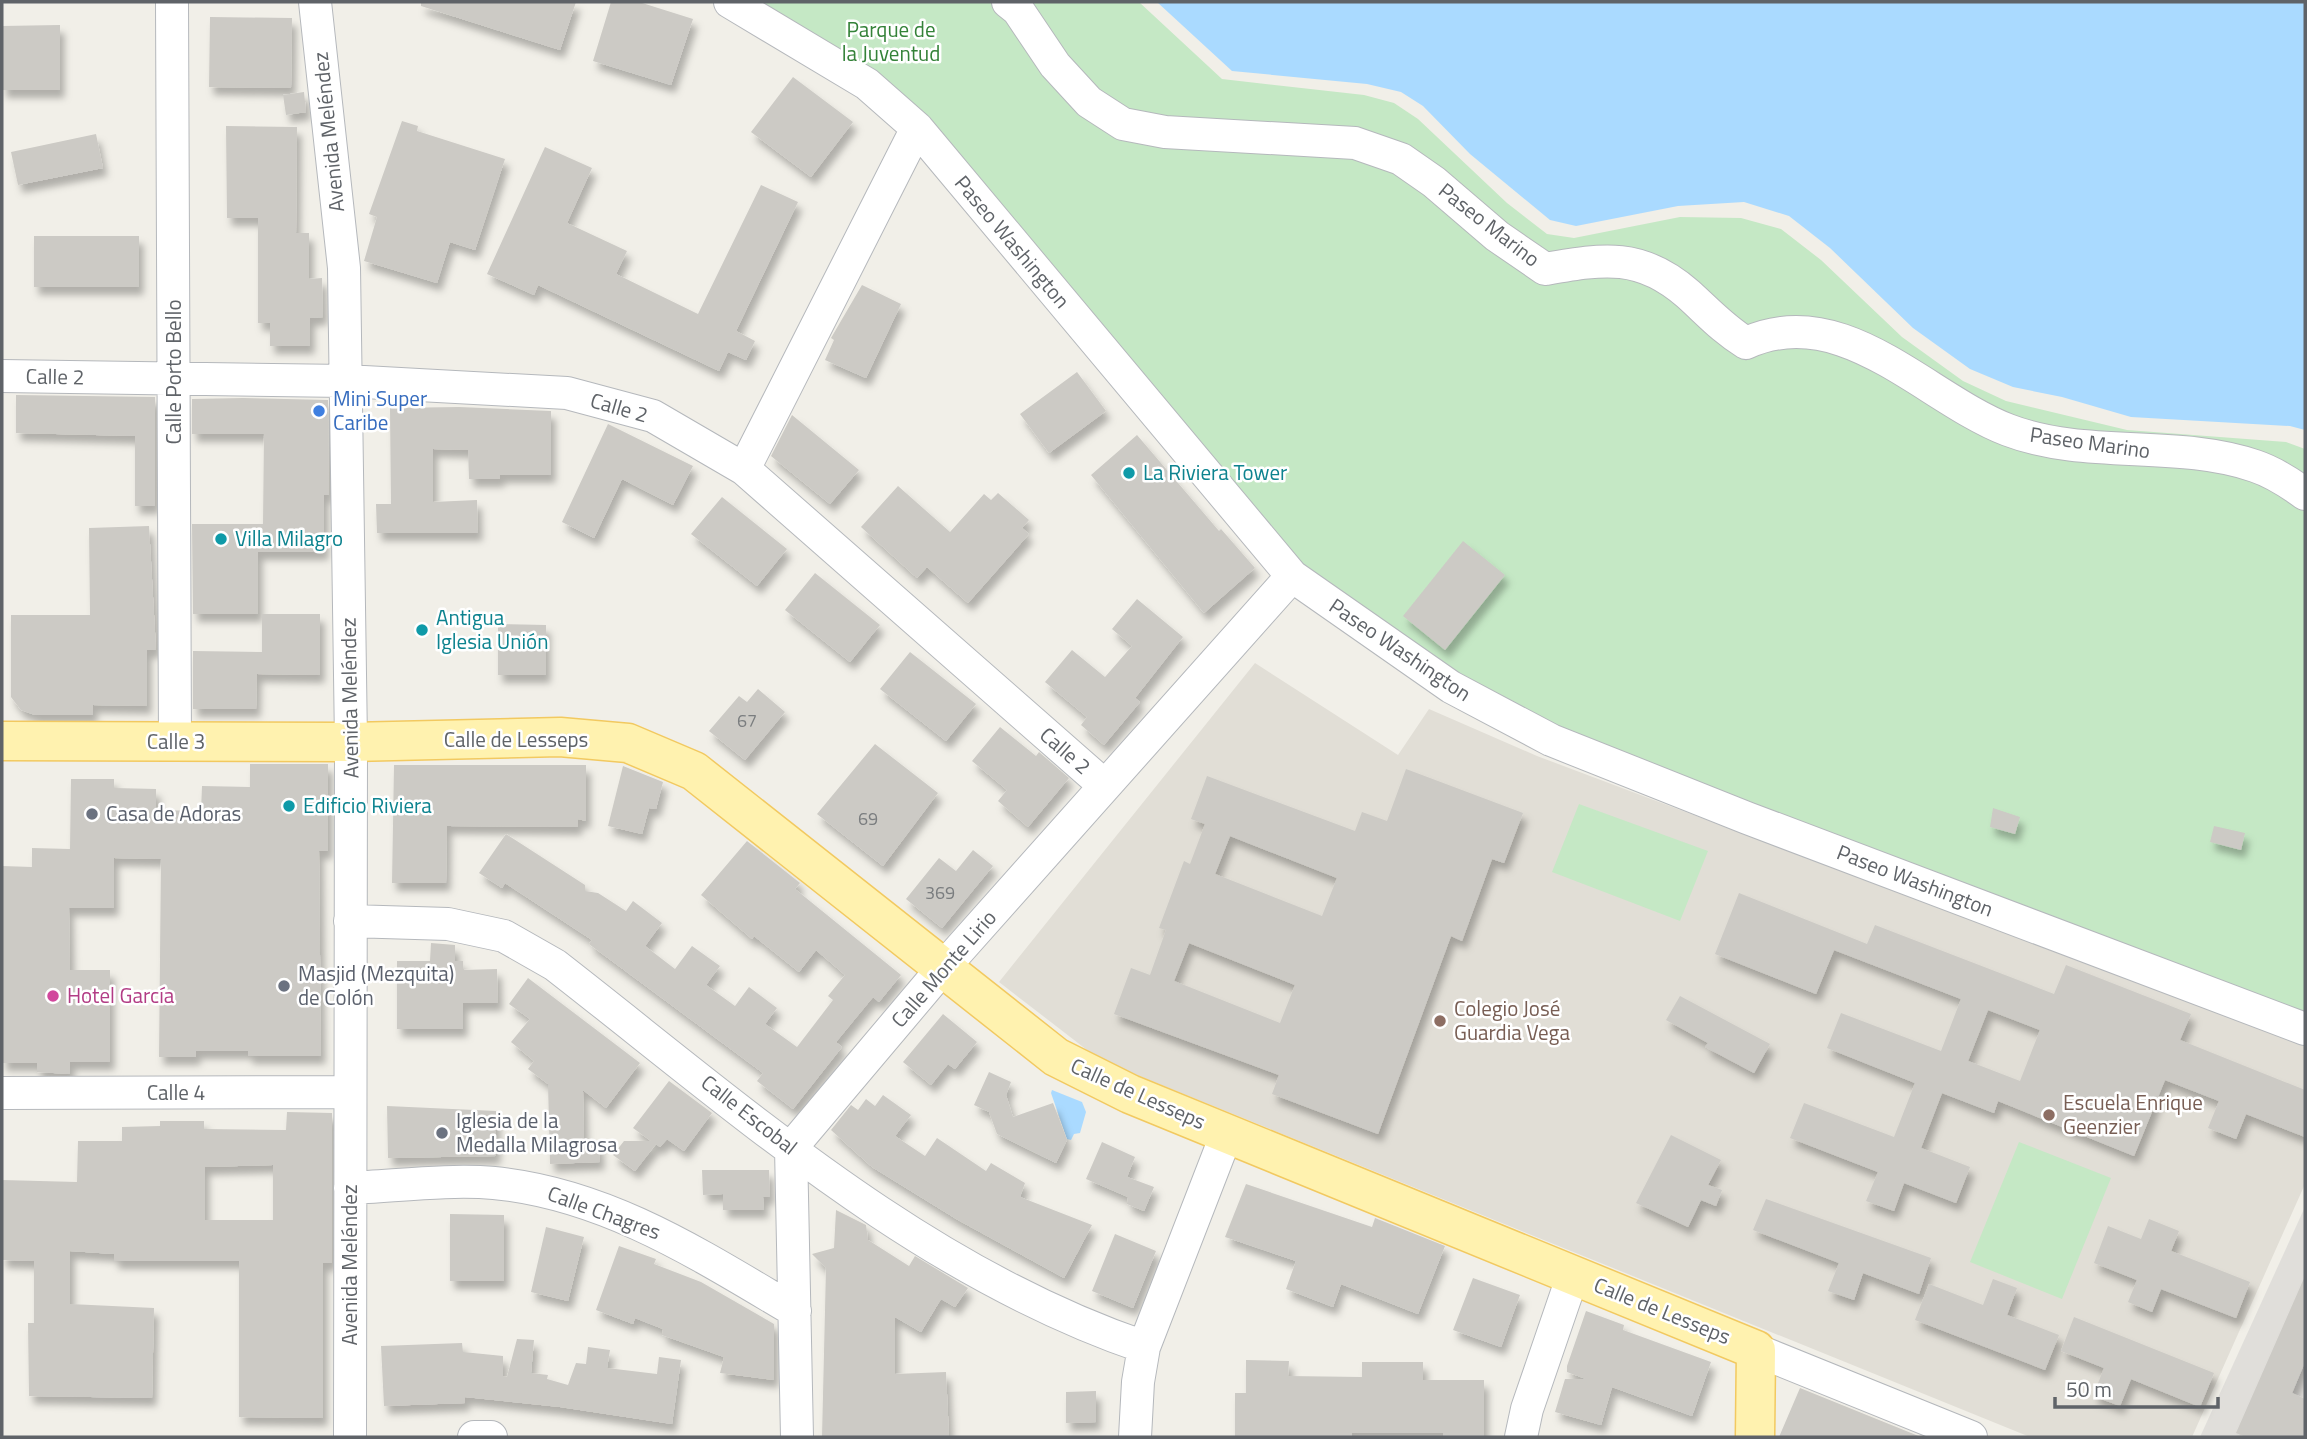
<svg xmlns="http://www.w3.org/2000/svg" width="2307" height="1439" viewBox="0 0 2307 1439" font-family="'Titillium Web',sans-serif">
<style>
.industrial{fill:#e0deda}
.education{fill:#e1ded6}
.green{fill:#c5e8c5}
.water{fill:#aadaff}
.building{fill:#cccac5;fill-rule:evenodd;filter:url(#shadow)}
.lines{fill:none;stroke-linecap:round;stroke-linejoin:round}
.minor-casing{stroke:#b5b8bc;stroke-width:34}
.major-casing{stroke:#f2c960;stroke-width:41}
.minor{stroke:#fff;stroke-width:32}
.major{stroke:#fff2af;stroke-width:38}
.shop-dot{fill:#3f7fe0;stroke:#fff;stroke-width:2.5}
.culture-dot{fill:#0f9aa8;stroke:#fff;stroke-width:2.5}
.worship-dot{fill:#6b7280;stroke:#fff;stroke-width:2.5}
.hotel-dot{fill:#d1479c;stroke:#fff;stroke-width:2.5}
.education-dot{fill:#8d6e63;stroke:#fff;stroke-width:2.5}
.labels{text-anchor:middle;stroke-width:5;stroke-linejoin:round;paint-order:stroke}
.number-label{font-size:18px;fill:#7a7d7f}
.park-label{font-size:21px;fill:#348238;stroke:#fff}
.street-label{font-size:21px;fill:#5f6368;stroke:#fff}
.shop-label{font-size:21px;fill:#366cbe;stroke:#fff;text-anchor:start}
.culture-label{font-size:21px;fill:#0d838f;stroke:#fff;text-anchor:start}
.worship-label{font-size:21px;fill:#5b616d;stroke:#fff;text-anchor:start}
.hotel-label{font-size:21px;fill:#b23c85;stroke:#fff;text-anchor:start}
.education-label{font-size:21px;fill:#785e54;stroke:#fff;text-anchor:start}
</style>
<defs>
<filter id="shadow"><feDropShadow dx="4.5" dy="8" stdDeviation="3.5" flood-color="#0004"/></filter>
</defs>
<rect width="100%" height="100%" fill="#f1efe8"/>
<path class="industrial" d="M2305 1207V1437H2200Z"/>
<path class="education" d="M1255 663 1398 755 1429 709 1537 756 2305 1045V1184L2192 1437H2030L1100 1060 999 982Z"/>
<path class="green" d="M757 2H1139L1222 79 1364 95 1394 103 1418 119 1507 203 1547 234 1574 238 1680 217 1741 218 1781 229 1821 260 1902 337 1963 381 2006 401 2127 430 2286 442 2305 449V1016L1553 728 1451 678 1298 564 906 102Z
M1579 804 1708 851 1680 921 1552 872Z
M2019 1142 2111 1178 2062 1299 1970 1262Z"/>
<path class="water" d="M1157 2H2305V430L2290 426 2131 417 2062 397 2013 387 1970 369 1913 328 1830 248 1789 216 1744 202 1678 206 1576 226 1550 220 1470 154 1423 106 1401 92 1367 84 1232 71Z
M1052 1090 1082 1102 1086 1112 1080 1133 1074 1134 1071 1140 1067 1139 1051 1093Z"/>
<path class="building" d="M421 2H576L560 50 421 6Z
M611 2H639L693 19 671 85 593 61Z
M210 17 292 18 291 88 209 87Z
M60 25V90H2V26Z
M793 77 853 122 811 177 751 132Z
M304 92 306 112 286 115 283 95Z
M402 121 418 126 417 131 505 159 475 250 450 242 437 283 364 261 377 217 369 214Z
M226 126 297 127 296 233H309V279L322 278 323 317 310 318V346H270V323H258V218H227Z
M96 134 103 168 18 185 11 152Z
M545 147 592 168 567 223 627 251 616 274 698 314 761 185 798 202 736 331 755 341 746 360 728 352 719 371 538 285 534 295 487 274Z
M34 236H139V287H34Z
M862 285 901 304 866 378 825 360 834 340 831 338Z
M1077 372 1106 411 1049 453 1020 414Z
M16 395 155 397V506H135V436L16 433Z
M243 398 328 400 329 495H324V552H258V614H193L192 524H263L264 434H192V399Z
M459 407 551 411V475H500V479H469L468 450 433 449V502L477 500 478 533H377L376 504H391L390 408Z
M792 415 859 470 830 504 771 456Z
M608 424 693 466 673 505 622 479 594 538 562 522Z
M1137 435 1219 531 1221 529 1255 568 1204 613 1091 475Z
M898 486 950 532 984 494 991 500 998 493 1029 520 1022 528 1029 534 968 603 927 567 917 578 861 527Z
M722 497 787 549 757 586 691 534Z
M149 526 156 650H147V706L93 705V715H35L21 710 11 697V615H90L89 528Z
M1463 541 1505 575 1445 650 1403 616Z
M815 573 880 625 850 662 785 610Z
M1137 599 1183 637 1135 698 1140 702 1104 745 1081 725 1087 717 1045 682 1072 650 1105 677 1132 646 1112 629Z
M262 614H320V675L257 674 256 709H193V651L262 652Z
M498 624 546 625V675H498Z
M910 652 976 704 946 741 880 689Z
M758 689 785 712 745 760 709 731 739 696 747 702Z
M1000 727 1036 756 1039 752 1069 778 1028 827 998 801 1007 790 972 761Z
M875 744 938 793 883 866 817 814Z
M250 764H328V851H319L321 1056H248V1051H196V1057H159L161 859 114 858V908H69L70 970H110V1062H70V1074L37 1072V1063H2V866L32 867V848L70 849 71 779H114V788L156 789V810L201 811 202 786 250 787Z
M394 765H586V821L578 819V827L447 826 446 883H392Z
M623 766 663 782 656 809 649 808 642 834 608 826Z
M1406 769 1523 813 1504 863 1492 859 1462 941 1451 936 1378 1134 1272 1094 1279 1075 1114 1014 1131 968 1150 975 1166 930 1159 928 1184 861 1190 864 1205 824 1191 819 1207 776 1355 831 1362 812 1387 821ZM1230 836 1337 878 1322 916 1215 874ZM1189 943 1295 985 1280 1023 1174 981Z
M1993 808 2020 817 2015 834 1990 827Z
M2214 826 2245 833 2241 850 2210 842Z
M506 834 585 885V891L598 893 626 911 633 901 662 923 645 946 675 969 692 946 720 966 706 985 735 1006 749 987 777 1008 765 1024 797 1047 833 1000 828 996 845 975 816 950 799 972 754 936 752 939 701 895 747 841 800 883 795 889 901 975 879 1002 873 997 836 1042 842 1047 793 1109 757 1081 763 1073 589 944 592 940 505 883 502 888 479 873Z
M973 850 993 866 942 928 906 899 939 858 956 871Z
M1739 893 1867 944 1875 925 2054 994 2066 965 2191 1014 2180 1040 2305 1090V1137L2246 1114 2236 1139 2208 1128 2219 1101 2165 1080 2134 1156 1998 1101 1994 1113 1942 1093 1921 1148 1970 1167 1956 1203 1904 1183 1894 1211 1866 1201 1878 1172 1790 1138 1804 1103 1894 1137 1915 1083 1827 1048 1841 1013 1941 1051 1961 999 1834 950 1816 994 1715 954ZM1988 1010 2040 1030 2020 1081 1968 1061Z
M431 943 455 945V961H463V970L497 969 498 1003H463V1029H397V961H430Z
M528 978 640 1063 606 1108 583 1090 584 1138 581 1141H599L600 1162 550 1164 548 1084 528 1069 534 1061 511 1042 530 1019 509 1004Z
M1680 996 1770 1044 1754 1073 1705 1047 1708 1043 1666 1020Z
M943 1014 977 1042 955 1069 948 1064 931 1085 903 1062Z
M989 1072 1011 1082 1006 1095 1013 1117 1053 1103 1067 1140 1056 1163 997 1134 989 1112 974 1105Z
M669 1081 712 1113 684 1151 667 1139 660 1147 656 1144 635 1171 613 1155 624 1141H651L633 1128Z
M883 1095 911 1115 895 1136 925 1156 937 1138 986 1171 991 1163 1025 1183 1020 1197 1092 1225 1064 1278 958 1220 872 1167 831 1130 851 1105 858 1110 866 1099 875 1106Z
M387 1106 496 1111V1156L388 1158Z
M287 1112 332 1113V1263H323V1418L239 1417V1261H114V1254L70 1251V1304L154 1308 152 1398 29 1396 28 1323H34V1261L2 1260V1180L77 1182 78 1141H122V1127L160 1126V1121H204V1129L286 1130ZM273 1165V1220H205V1167Z
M1671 1135 1721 1160 1708 1185 1722 1190 1716 1206 1701 1200 1688 1227 1636 1203Z
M1102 1142 1135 1157 1127 1177 1154 1187 1144 1211 1127 1204 1128 1197 1086 1179Z
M702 1170H769L770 1197H763L764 1210H723V1194L703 1195Z
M1246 1184 1372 1227 1375 1218 1445 1246 1418 1314 1341 1284 1333 1307 1286 1289 1296 1261 1225 1237Z
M1766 1199 1931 1258 1919 1294 1863 1273 1854 1300 1828 1291 1839 1263 1753 1230Z
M836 1210 866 1225 868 1240 909 1266 915 1256 968 1288 955 1307 941 1299 921 1332 895 1317V1374L946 1372 949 1437H822L826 1268 812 1254 834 1248Z
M450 1214 504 1215V1281H450Z
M2149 1219 2179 1231 2171 1251 2250 1282 2236 1318 2161 1289 2152 1312 2128 1302 2137 1280 2094 1263 2108 1226 2141 1239Z
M546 1227 584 1237 568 1301 531 1292Z
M1115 1234 1156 1251 1133 1308 1092 1291Z
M619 1246 656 1259 654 1264 701 1282 774 1324V1380L720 1373 724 1357 662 1335 663 1329 635 1318 633 1324 596 1310Z
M2305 1276V1362L2292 1393 2305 1399V1437H2246L2236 1433Z
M1473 1278 1520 1295 1501 1347 1453 1330Z
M1993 1279 2017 1288 2007 1315 2059 1335 2045 1370 1915 1320 1929 1284 1983 1305Z
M1586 1311 1624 1325 1623 1330 1711 1362 1692 1416 1612 1387 1601 1425 1555 1412 1565 1379H1586L1567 1372V1366Z
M2074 1317 2214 1373 2200 1407 2131 1379 2120 1406 2093 1396 2104 1368 2061 1351Z
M517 1339 534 1340 531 1373 548 1375 547 1379 568 1385 576 1363 586 1364 588 1347 610 1350 607 1368 657 1374 659 1357 681 1360 672 1424 560 1407 465 1397V1403L384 1406 381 1346 462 1343 463 1352 503 1356V1376L507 1377Z
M1246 1360 1289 1361 1288 1376 1362 1377V1362H1423V1380H1484V1437H1443V1433H1352V1437H1235V1393H1246Z
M1800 1388 1921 1437H1779Z
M1096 1391V1422L1066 1423V1392Z"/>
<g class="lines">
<defs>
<path id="minor" d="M172 2 175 742
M315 2 344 268 351 742 350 1437
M730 2 867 84 917 128 1292 576 1451 687 1551 740 1747 818 2305 1029
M1008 2 1018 10 1055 65 1089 102 1123 124 1165 132 1355 143 1401 159 1434 182 1497 236 1545 269C1603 259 1640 252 1688 294 1708 312 1723 329 1746 343 1843 299 1925 398 2008 430 2086 460 2176 439 2255 466 2273 472 2290 483 2305 494
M2 376 346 381 567 393 653 416 744 469 1105 786
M744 469 917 128
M350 921 448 924 504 936 555 965C739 1108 920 1271 1144 1347
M2 1093 350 1092
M350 1188C396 1186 449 1179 494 1183 607 1194 700 1255 795 1311
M1756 1350 1971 1437
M474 1437H491
M797 1437 791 1148 942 969 1292 576
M1135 1437 1138 1382 1144 1347 1227 1133
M1521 1437 1527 1409 1573 1275"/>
<path id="major" d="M2 741 351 742 560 737 628 743 694 771 1056 1057 1130 1094 1756 1350 1755 1437"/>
</defs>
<use href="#minor" class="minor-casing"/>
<use href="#major" class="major-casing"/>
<use href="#minor" class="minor"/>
<use href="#major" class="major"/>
</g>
<circle class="shop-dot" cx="319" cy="411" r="7"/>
<g class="culture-dot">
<circle cx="1129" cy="473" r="7"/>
<circle cx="221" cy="539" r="7"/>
<circle cx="422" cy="630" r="7"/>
<circle cx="289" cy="806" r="7"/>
</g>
<g class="worship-dot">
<circle cx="92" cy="814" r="7"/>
<circle cx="284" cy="986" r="7"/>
<circle cx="442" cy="1133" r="7"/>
</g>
<circle class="hotel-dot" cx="53" cy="996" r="7"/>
<g class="education-dot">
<circle cx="1440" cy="1021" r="7"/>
<circle cx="2049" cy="1115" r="7"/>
</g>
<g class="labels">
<g class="number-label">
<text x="747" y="727">67</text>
<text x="868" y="825">69</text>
<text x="940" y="899">369</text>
</g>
<g class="park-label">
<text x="891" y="37">Parque de<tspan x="891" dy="24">la Juventud</tspan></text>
</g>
<g class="street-label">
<text transform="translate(329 132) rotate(-96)" y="7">Avenida Meléndez</text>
<text transform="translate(1489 225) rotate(38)" y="7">Paseo Marino</text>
<text transform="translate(1012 242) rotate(50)" y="7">Paseo Washington</text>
<text transform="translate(174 372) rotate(-90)" y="7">Calle Porto Bello</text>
<text transform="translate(55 377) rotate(1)" y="7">Calle 2</text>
<text transform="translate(619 408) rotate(16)" y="7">Calle 2</text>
<text transform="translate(2090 443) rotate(8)" y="7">Paseo Marino</text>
<text transform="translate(1400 650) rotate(34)" y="7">Paseo Washington</text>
<text transform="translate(350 698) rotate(-91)" y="7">Avenida Meléndez</text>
<text x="516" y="747">Calle de Lesseps</text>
<text x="176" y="749">Calle 3</text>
<text transform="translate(1065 751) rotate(41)" y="7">Calle 2</text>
<text transform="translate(1915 881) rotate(21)" y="7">Paseo Washington</text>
<text transform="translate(944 969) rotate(-49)" y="7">Calle Monte Lirio</text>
<text x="176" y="1100">Calle 4</text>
<text transform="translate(1138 1094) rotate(24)" y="7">Calle de Lesseps</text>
<text transform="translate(749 1115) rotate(38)" y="7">Calle Escobal</text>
<text transform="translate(604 1213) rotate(20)" y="7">Calle Chagres</text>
<text transform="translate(350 1265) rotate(-90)" y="7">Avenida Meléndez</text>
<text transform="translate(1662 1311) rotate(22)" y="7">Calle de Lesseps</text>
</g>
<g class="shop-label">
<text x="333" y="406">Mini Super<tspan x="333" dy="24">Caribe</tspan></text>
</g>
<g class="culture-label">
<text x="1143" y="480">La Riviera Tower</text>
<text x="235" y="546">Villa Milagro</text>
<text x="436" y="625">Antigua<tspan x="436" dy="24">Iglesia Unión</tspan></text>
<text x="303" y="813">Edificio Riviera</text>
</g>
<g class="worship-label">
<text x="106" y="821">Casa de Adoras</text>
<text x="298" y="981">Masjid (Mezquita)<tspan x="298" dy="24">de Colón</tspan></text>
<text x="456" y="1128">Iglesia de la<tspan x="456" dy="24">Medalla Milagrosa</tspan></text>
</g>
<g class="hotel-label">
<text x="67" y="1003">Hotel García</text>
</g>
<g class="education-label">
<text x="1454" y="1016">Colegio José<tspan x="1454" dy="24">Guardia Vega</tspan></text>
<text x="2063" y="1110">Escuela Enrique<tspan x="2063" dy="24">Geenzier</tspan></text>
</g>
</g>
<rect width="2307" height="1439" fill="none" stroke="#5f6368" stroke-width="7"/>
<path d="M2055 1397v10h163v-10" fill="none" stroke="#5f6368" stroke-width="3.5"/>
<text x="2066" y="1397" font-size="21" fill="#5f6368" stroke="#ffffff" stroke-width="5" paint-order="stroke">50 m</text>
</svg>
